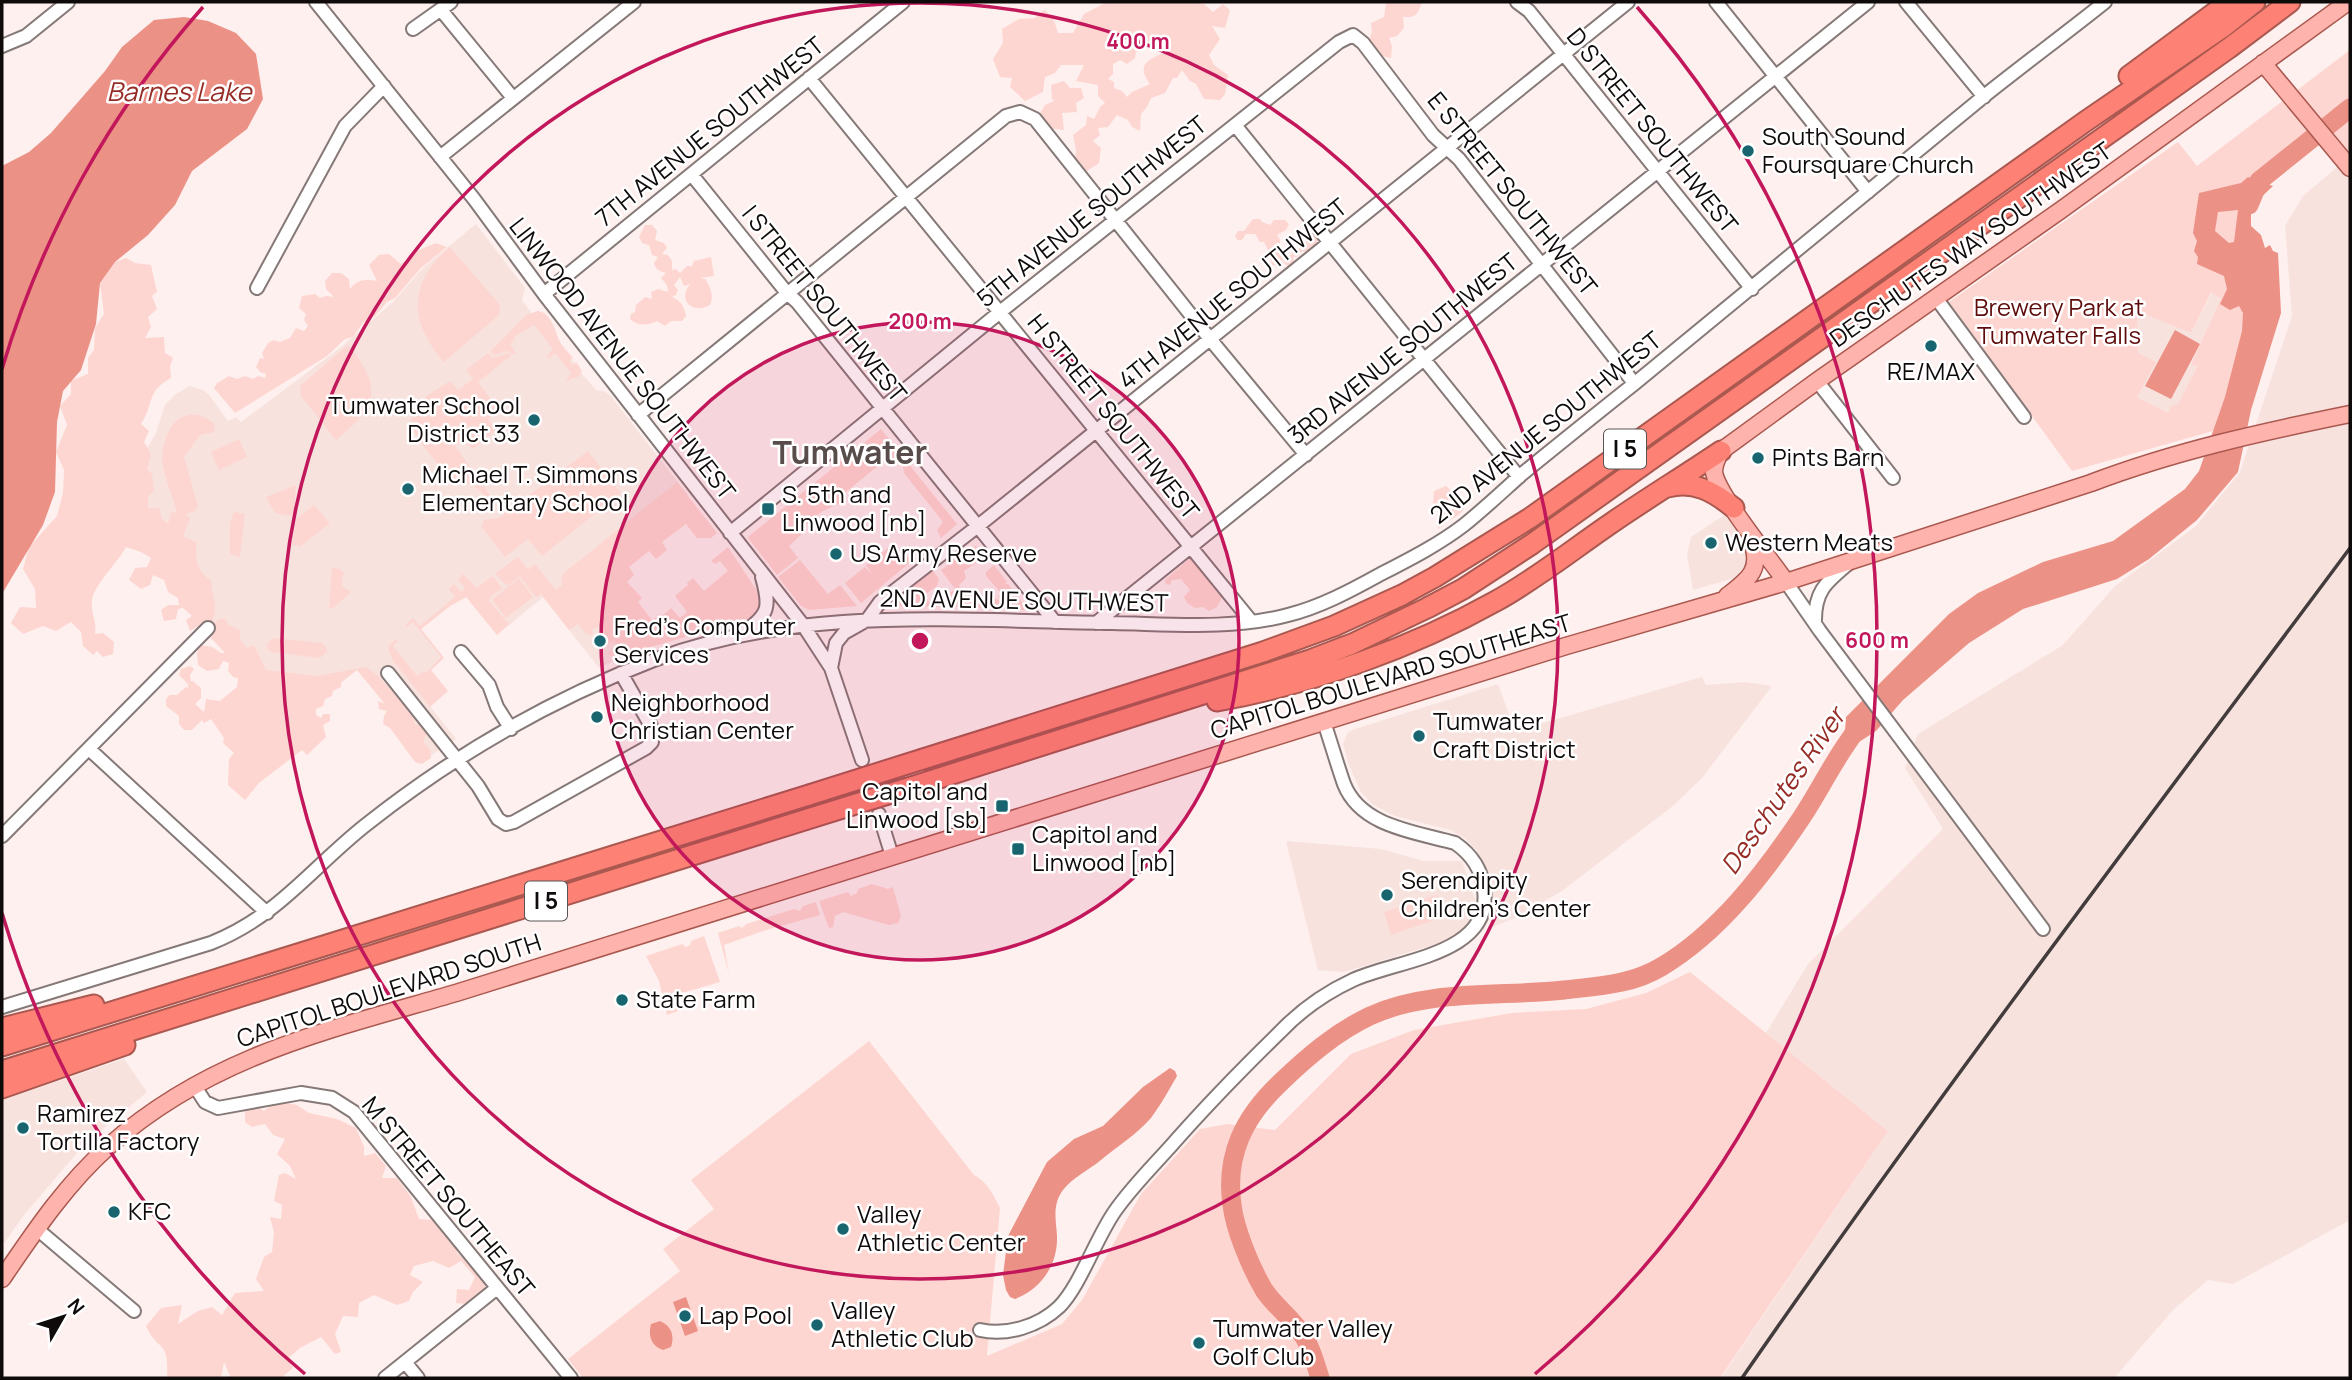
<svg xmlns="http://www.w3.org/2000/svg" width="2352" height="1380" viewBox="0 0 2352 1380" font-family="Manrope,sans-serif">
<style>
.built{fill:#f7e2de}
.green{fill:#fed6d1;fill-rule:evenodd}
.water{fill:#ec9186;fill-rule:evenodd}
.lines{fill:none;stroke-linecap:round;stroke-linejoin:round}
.river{stroke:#ec9186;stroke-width:19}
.minor-casing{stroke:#857977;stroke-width:16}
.major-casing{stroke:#aa5850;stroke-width:19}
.highway-casing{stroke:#aa5850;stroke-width:23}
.minor{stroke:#fff;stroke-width:12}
.major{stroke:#feb4ac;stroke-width:16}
.highway{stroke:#fd8275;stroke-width:19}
.rail{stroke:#433c3c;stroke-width:3.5}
.highway-bridge-casing{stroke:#aa5850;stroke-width:23;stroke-linecap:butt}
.highway-bridge{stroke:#fd8275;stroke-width:19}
.ring{fill:none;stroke:#c2185b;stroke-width:3.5}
.poi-dot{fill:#19656f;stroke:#fff;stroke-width:2.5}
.labels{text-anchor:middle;stroke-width:5;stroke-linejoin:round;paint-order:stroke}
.shield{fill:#fff;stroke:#585454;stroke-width:2}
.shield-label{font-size:23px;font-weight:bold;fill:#100b0b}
.street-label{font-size:24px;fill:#100b0b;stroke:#fff}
.poi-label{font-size:24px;fill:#100b0b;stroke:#fff;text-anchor:start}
.park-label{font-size:24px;fill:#5d0c0b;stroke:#fff}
.water-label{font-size:26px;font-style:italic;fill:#962c26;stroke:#fff}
.district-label{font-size:32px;font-weight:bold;fill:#584d4b;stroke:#fff}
.centre{fill:#c2185b;stroke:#fff;stroke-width:3.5}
.ring-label{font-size:21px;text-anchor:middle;font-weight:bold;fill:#c2185b;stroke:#fff;stroke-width:5;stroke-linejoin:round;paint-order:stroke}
</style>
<rect width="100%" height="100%" fill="#fef0ee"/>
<path class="built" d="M2350 156V1220L2233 1284 2208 1280 2174 1309 2114 1378H1721L1888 1131 1766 1033 1808 964 1943 829 1905 768 1918 734 2063 645 2115 586 2196 526 2240 472 2292 316 2285 226 2303 196Z
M476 224 525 288 522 300 532 314 538 311 545 313 554 325 559 341 582 374 596 390 603 391 609 394 688 495 580 594 630 654 599 668 543 597 497 635 467 597 450 606 421 629 444 658 413 685 456 739 429 757 357 670 293 721 131 523 136 468 156 433 165 405 176 394 190 386 203 390 209 395 228 421 236 417 241 422 340 348 392 303 424 267Z
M2212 293 2221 298 2191 363 2197 367 2178 405 2168 413 2137 397 2138 353 2136 310 2191 333Z
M1726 514 1745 545 1747 556 1745 566 1734 578 1693 590 1687 555 1691 537Z
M1702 677 1706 685 1745 682 1772 686 1702 778 1674 805 1562 891 1515 918 1492 927V882L1477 851 1465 838 1450 830 1395 816 1373 805 1361 792 1348 763 1343 744 1348 732 1355 729 1498 684 1515 731Z
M1286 841 1381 849 1424 861H1462L1485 929 1344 972 1318 970Z
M124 1059 147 1092 83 1146 24 1215 2 1246V1100Z"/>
<path class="green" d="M1107 2H1188L1204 4 1213 12 1223 4 1230 10 1225 28 1212 26 1220 39 1209 55 1214 65 1228 75 1225 94 1220 100 1204 99 1196 84 1190 81 1182 70 1177 78H1173L1165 93 1151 98 1147 107 1141 114 1140 131 1132 127 1128 120 1117 115 1108 127 1098 128 1100 135 1093 141 1101 148 1099 163 1084 173 1075 162 1076 150 1073 135 1086 125 1087 116 1094 119 1100 107 1105 103 1098 96V85L1076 81 1084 65H1061L1055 73 1045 77 1043 92 1025 101 1010 87 1012 78 1000 77 993 59 1003 43 1002 29 1019 19 1035 18 1044 10 1053 17 1058 33H1073L1084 14ZM1150 40 1165 42 1166 52C1149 59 1135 64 1150 84L1132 92 1127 97 1122 91 1114 88V82L1108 79 1113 74V64L1120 60 1127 64 1135 58 1136 52 1140 51Z
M1422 2C1418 14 1416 18 1403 17L1404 28 1397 36 1389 38 1392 46 1391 58 1378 55V50L1368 43 1372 32 1371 23 1384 17 1386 3Z
M2350 50V161L2338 167 2315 138 2260 181 2248 207 2258 301 2227 427 2072 471 1949 302 2178 142 2197 166ZM2211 293 2221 298 2191 364 2197 367 2178 404 2171 406 2168 413 2137 397 2156 362 2138 353 2137 311 2191 333Z
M1064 81 1070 88H1081L1084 98 1076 103 1077 112 1062 113 1064 130 1048 128 1038 117 1045 105 1054 101 1052 99 1051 85Z
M1253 219H1260L1262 222 1270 225 1274 220H1285L1289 224 1286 230 1277 235 1280 240V247L1287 250 1288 255H1292V251L1299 248 1300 244H1305V235L1312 232 1318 237 1317 244 1309 252 1302 251 1297 257H1293L1294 263 1290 267 1285 264 1283 260 1279 261 1278 266 1272 265 1269 252 1264 242H1260L1255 234H1246L1242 240H1237L1235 236 1238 231H1244Z
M645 225H652L657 231 655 240 664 243 667 248 662 254 668 255 672 261V270L676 269 680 273 687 266H692L694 261 711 257 714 276 700 278 705 279C711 287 714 297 710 305 693 315 677 301 690 284L684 286 680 277 674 285 678 290 676 295 672 297C681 301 684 306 686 316L682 321H671L665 326 657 321C649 326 637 326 630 319L631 314 635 312 636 305 645 297 652 299 651 292 658 289 668 292 667 285 661 278 666 273C659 271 656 270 654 263L658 257 652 255 649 245 642 243 639 237Z
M436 243 447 247 421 268 395 298 387 302 375 316 363 323 353 337 345 339 327 356 235 413 214 388 217 383 229 376 237 379 245 376 253 379 258 376 265 378 266 374 260 372 256 367 260 358 264 359 262 353 268 343 274 340 280 342 290 338 296 328 304 331 308 326 304 320 306 314 299 308 302 296 315 294 320 298 326 296 334 297 326 289 325 281 332 273H341L349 279 350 289C357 279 365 279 377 281L369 265 379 255 389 254 401 264 419 250Z
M450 247 500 305 499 315 444 362C408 322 408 282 450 247Z
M126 258 135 263 151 265 157 292 152 296 157 309 148 317 151 327 145 338 164 337 165 353 173 358 170 366 171 378C146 391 154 405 141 424L149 431 144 442 151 454 147 469 152 474 154 491 148 496V508H159L162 519 168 524 171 513 177 512C173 497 162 472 162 458 164 425 185 400 215 424L214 432 200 435 184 457 198 506 195 511 186 514 190 518 183 536 196 542C196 559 196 572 211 580 212 598 219 604 212 622H205L190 631 186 620 192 616 183 608 178 609 176 619 164 621 161 610 168 605H179L178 598 168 592 164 580 153 575 150 585 141 589 129 580 135 568 147 567 151 558 141 552 126 547C118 562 94 585 92 600 90 613 97 619 95 634L103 633 114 642 113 654 103 657 97 651 93 655 83 646 81 632 71 622 56 631 43 626 23 634 11 623 20 607 36 608 35 589 23 569 29 547 57 516 63 493 64 470 56 452 67 425 60 406 71 394V381L88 374V358L94 350 95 328 104 314 100 283 115 262Z
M538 311C552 315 553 327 558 338 561 345 568 352 573 358L569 361 573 365 576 362 582 371 578 377 570 379V381L566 380 571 373 555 353 549 358 546 357 553 349 534 325 514 337 515 339 510 344 516 353 514 354 506 351 495 355 490 352 526 315Z
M348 345C384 388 377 407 336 440L300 395 301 385Z
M488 353 493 358 508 353 512 355 478 382 499 410 488 419 496 430 473 449 463 440 455 446 490 495 485 499C478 480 463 487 450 477 441 471 435 460 428 452 396 412 414 404 450 381L458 390 473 379 466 370Z
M881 429 903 457 896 460 890 456 841 496 845 501 821 512 803 527 805 531 789 546 798 558 777 575 748 538 749 536Z
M239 439 247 457 219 470 211 452Z
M588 451 621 493 542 556 528 539 505 557 481 526 484 520 499 518Z
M907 462 957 524 941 538 937 530 943 522 904 473 903 467Z
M677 482 717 533 711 538H697L686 524 662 542 667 550 656 559 649 551 629 567 634 575 627 582 642 598 638 602 652 620 660 614 662 616 671 608 680 618 687 612 675 596 688 585 687 583 693 578 704 591 728 571 720 561 715 564 711 561 728 547 761 597V606L753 617 614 658 608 653 617 646 614 641 609 643 600 626 592 630 593 635 586 634 578 624 569 630 541 594 537 597 534 595 520 576 507 586 496 575V573L518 557 528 570 535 564 556 590 563 584 561 578 564 573Z
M296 485 294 513 291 516 275 513 266 497Z
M1446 486 1452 492V501L1462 499 1466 503C1464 513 1455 519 1445 521L1443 526 1438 529 1437 515H1441L1436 506 1433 505 1434 491Z
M314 505 330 523 301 546 292 545 296 519Z
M234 512 245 514 240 557 230 554V523Z
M974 546 979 547 986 556 964 571 966 578 959 585 968 599 984 603 992 596 1000 601 998 596 1001 593 986 576V572L994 565 1007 582 1005 584H1008L1028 610H1006L1005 605 1004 608 897 606V599L932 570 939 579 937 586 924 595 930 603 935 599 938 602 955 589 941 570Z
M888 548 897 560 905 555 913 560 861 603 845 583 865 567 872 575 866 565Z
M1190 558 1195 560 1219 584 1216 591 1222 597 1217 607 1209 611 1203 607 1195 608 1187 603 1184 597 1190 590 1181 579 1172 580 1170 585 1166 584 1165 580Z
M800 560 828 594 840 585 857 606 809 610 801 606 778 577Z
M332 568 340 569 344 574 342 579V586L351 592 333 608H329Z
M463 574 477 588 491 577H494L502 589 491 596 489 601 509 624 497 635 466 597 450 606 421 629 444 658 431 670 448 691 430 707 392 659 388 647 396 639 398 641 393 646 417 676 424 671 426 673 441 657 413 622 407 627 405 625 413 618 420 626 455 597 449 589 454 584 461 592 465 589 458 579Z
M519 578 533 597 506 618 492 600Z
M219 619H225L229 625 240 630V640L247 648 254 645 266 670 316 676 366 667 377 675 414 716V724L420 725 426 734 423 742 430 749 431 758 422 764 415 762 390 728 383 724 384 716 387 711 379 709 378 701 385 704 357 670 341 682V687L333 691 332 696 325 699 323 706 316 709V715L321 718 323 714H330V721L323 725 326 737 307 755 302 750 259 783 245 800 228 785 229 759 234 753 223 743 224 738 211 719 204 723 202 720 192 730H184L179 724V716L166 706V699L170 695H177L186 687 188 688V684L179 675 181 669 190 666 194 669 190 675 191 682 193 681 201 688V698L195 704 204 712 206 699 220 701 237 687 238 678 233 677 228 671 229 663 223 661 219 669 207 671 198 665 197 653 201 645 212 647 221 653H225L210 637 211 625Z
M273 638 322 643 326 647 327 652 320 658 271 652 267 648V644Z
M872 884 888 889 893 887 901 916 898 923 889 925 843 912 835 916 833 927 829 928 819 901 848 892 851 896 857 893 858 889Z
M1437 895 1446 916 1391 935 1384 912Z
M816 902 820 915 763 931 724 945 729 974 718 933 739 926 742 928 746 924 794 909 800 911 803 906Z
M704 936 720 982 678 994 681 1004 677 1006 678 1011 667 1015 659 981 646 956 682 944 686 947 690 945 691 941Z
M1690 972 1888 1131 1720 1378H583L568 1359 680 1271 663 1249 714 1209 691 1180 869 1041 974 1175C987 1181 994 1196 1000 1208L987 1356 1062 1324 1082 1300 1141 1194 1200 1129 1227 1124 1275 1130 1351 1054 1414 1030 1512 1013 1586 1009 1646 993Z
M278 1101 297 1105 309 1113 337 1119 356 1128 364 1147V1156L375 1153 386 1166 382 1178H397L411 1197 419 1219 436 1220 457 1245V1253L483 1275 486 1292 467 1304 456 1303 457 1289 469 1290 475 1277 461 1261 449 1268 433 1261 414 1266 410 1275 423 1282 413 1292 409 1301 397 1305 374 1295 359 1303 358 1317 343 1316 335 1334 341 1352 335 1354 321 1337 300 1348 287 1359 293 1368 281 1378H231L224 1362 221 1378H167C169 1338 159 1354 146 1326L161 1308 182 1305 178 1324 198 1311 212 1307 222 1315 235 1293 264 1291 256 1279 264 1257 272 1252 274 1233 270 1217 281 1219 282 1205 274 1201 279 1175 285 1173 296 1179 290 1166 277 1154 285 1139 273 1135 265 1124 252 1127 245 1122V1110L254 1104 264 1111Z"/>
<path class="water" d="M184 17 208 21 236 33 256 54 263 99 247 129 192 171 175 205 148 235 115 262 100 283 96 324 81 370 63 391 57 422 55 492 43 525 2 594V166L29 152 51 133 105 71 122 47 154 20Z
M2248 177 2273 186 2251 207V226L2261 235 2265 248 2270 245 2273 251 2278 253 2281 313 2251 410 2238 472 2197 520 2149 559 2117 579 2023 609 1969 643 1903 700 1876 731 1859 742 1844 745 1846 717 1949 614 1978 593 2043 562 2113 541 2185 489 2199 471 2225 397 2242 331 2243 313 2239 306 2230 310 2220 304 2227 289 2224 276 2197 264 2198 257 2194 251 2197 241 2193 233 2199 193 2241 183ZM2238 210 2234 242 2229 243 2215 231 2218 212Z
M2175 330 2200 344 2171 399 2145 386Z
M1170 1068 1175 1071 1177 1076C1169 1090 1160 1106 1151 1118 1137 1134 1118 1146 1101 1160 1089 1170 1073 1177 1063 1190 1052 1205 1056 1219 1057 1236 1058 1265 1041 1289 1015 1299L1010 1297 1006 1290 1003 1275 1008 1236 1047 1162 1074 1139 1103 1126 1143 1087Z
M686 1297 698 1331 685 1336 673 1302Z
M660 1321C671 1326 675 1335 671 1347L663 1350C651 1346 648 1336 651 1324Z"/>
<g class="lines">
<path class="river" d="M2249 205 2259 181 2350 108
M1320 1378C1315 1362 1310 1343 1299 1330 1289 1316 1273 1304 1264 1290 1251 1268 1235 1230 1232 1205 1225 1155 1244 1117 1280 1083 1307 1057 1336 1032 1370 1016 1428 989 1501 997 1564 990 1598 986 1631 985 1661 967 1720 932 1765 872 1802 817 1822 787 1836 755 1859 727"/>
<defs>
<path id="minor" d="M316 2 474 199 544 294 803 625 831 668 862 760
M1517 2 1529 11 1752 289
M1716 2 1868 192
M1906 2 1984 97
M441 10 513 98
M413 29 451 2
M2 46 26 36 68 2
M809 78 1251 621
M1235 125 1519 477
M440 157 634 2
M692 175 787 293 797 302 1055 622
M257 288 345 126 384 86
M544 294 903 2
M1936 298 2024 417
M1817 381 1893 478
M638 415 1006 116 1020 112 1035 119 1210 339 1306 455
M730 533 1000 312 1339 42 1353 35 1363 43 1433 135 1459 159 1634 383
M1786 582 1820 631 2043 929
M1096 623 1868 2
M1815 624C1814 592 1825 583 1848 564
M744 632C770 614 770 606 762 577
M461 652 489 685 497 707 511 729
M831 668 836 643 844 633 867 620 880 602 978 526 1628 2
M388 673 478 786 498 819 506 824 514 822 646 748 652 742 651 726 621 673
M89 749 267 913
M879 814 892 856
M2 836 208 628
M2 1007 211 943C279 916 312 867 367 824 453 756 552 699 654 660 801 605 959 621 1112 623 1170 624 1232 630 1288 615 1320 607 1350 591 1379 575 1408 560 1438 545 1464 525 1484 509 1503 491 1522 474 1559 444 1596 414 1634 384 1751 289 1866 192 1983 97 2023 65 2065 34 2105 2
M194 1085 205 1102 218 1108 301 1093 332 1098 354 1112 571 1378
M37 1229 134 1311
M980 1330C1007 1336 1039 1326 1059 1307 1080 1286 1096 1238 1115 1211 1131 1188 1151 1168 1170 1147 1205 1107 1242 1069 1280 1032 1301 1010 1325 993 1353 980 1396 960 1493 955 1484 890 1482 870 1471 854 1455 843 1416 832 1361 827 1344 784 1337 764 1331 743 1324 722
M405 1362 418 1378
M385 1378 497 1288"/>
<path id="major" d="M2263 63 2350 168
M1786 582C1771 560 1717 494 1714 472 1714 464 1717 458 1721 451L1817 381 2061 210 2348 2
M1727 596C1749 579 1763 569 1751 540
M2 1279C34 1232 66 1184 109 1146 210 1056 329 1030 456 993L1566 646 1786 582 2091 483C2175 451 2262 432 2350 414"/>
<path id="highway" d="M2129 76 2229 2
M1668 487C1694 480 1714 492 1734 508
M1217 701C1311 684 1412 648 1496 601 1536 579 1572 550 1610 524 1646 499 1684 476 1721 451
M923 759 1263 652 1334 626 1402 595 1435 577 1530 518 2086 121 2222 28 2255 2
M908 788 1310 660 1352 644 1427 608 1463 589 1532 544 2229 48 2290 2
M2 1028 94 1005
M2 1046 809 795
M2 1071 846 807
M2 1088 125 1045"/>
</defs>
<use href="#minor" class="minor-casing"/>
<use href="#major" class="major-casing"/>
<use href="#highway" class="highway-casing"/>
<use href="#minor" class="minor"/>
<use href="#major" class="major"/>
<use href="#highway" class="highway"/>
<path class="rail" d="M1742 1378C1937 1096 2145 823 2350 548"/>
<defs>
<path id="highway-bridge" d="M809 795 923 759
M846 807 908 788"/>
</defs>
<use href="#highway-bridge" class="highway-bridge-casing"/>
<use href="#highway-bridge" class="highway-bridge"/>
</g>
<circle cx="920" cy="641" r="319" fill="#c2185b" fill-opacity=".12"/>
<g class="ring">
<circle cx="920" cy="641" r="319"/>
<circle cx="920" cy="641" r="638"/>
<path d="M305 1374A957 957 0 0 1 2 913M2 369A957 957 0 0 1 203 7M1637 7A957 957 0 0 1 1535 1374"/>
</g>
<g class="poi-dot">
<circle cx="1748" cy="151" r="7"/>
<circle cx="1931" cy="346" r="7"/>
<circle cx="534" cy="420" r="7"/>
<circle cx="1758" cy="458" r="7"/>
<circle cx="408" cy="489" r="7"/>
<rect x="761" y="502" width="14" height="14" rx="3.5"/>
<circle cx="1711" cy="543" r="7"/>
<circle cx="836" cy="554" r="7"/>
<circle cx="600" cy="641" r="7"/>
<circle cx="597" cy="717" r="7"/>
<circle cx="1419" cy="736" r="7"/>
<rect x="995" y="799" width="14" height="14" rx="3.5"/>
<rect x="1011" y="842" width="14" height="14" rx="3.5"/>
<circle cx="1387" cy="895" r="7"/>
<circle cx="622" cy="1000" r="7"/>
<circle cx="23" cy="1128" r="7"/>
<circle cx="114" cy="1212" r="7"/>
<circle cx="843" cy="1229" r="7"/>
<circle cx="685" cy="1316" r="7"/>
<circle cx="817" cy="1325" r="7"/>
<circle cx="1199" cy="1343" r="7"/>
</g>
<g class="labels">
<g class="shield">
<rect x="1604" y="429.5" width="42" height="39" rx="5"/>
<rect x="525" y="881.5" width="42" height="39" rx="5"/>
</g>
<g class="shield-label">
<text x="1625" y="457">I 5</text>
<text x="546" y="909">I 5</text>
</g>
<g class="street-label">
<text transform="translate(1652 131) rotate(51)" y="8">D STREET SOUTHWEST</text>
<text transform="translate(710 132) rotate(-39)" y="8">7TH AVENUE SOUTHWEST</text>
<text transform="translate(1512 194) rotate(51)" y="8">E STREET SOUTHWEST</text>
<text transform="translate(1092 212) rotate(-39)" y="8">5TH AVENUE SOUTHWEST</text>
<text transform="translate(1971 245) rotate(-35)" y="8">DESCHUTES WAY SOUTHWEST</text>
<text transform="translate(1233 294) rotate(-39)" y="8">4TH AVENUE SOUTHWEST</text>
<text transform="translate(824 304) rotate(51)" y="8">I STREET SOUTHWEST</text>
<text transform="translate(1403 349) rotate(-39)" y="8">3RD AVENUE SOUTHWEST</text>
<text transform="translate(622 359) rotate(52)" y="8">LINWOOD AVENUE SOUTHWEST</text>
<text transform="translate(1113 417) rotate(51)" y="8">H STREET SOUTHWEST</text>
<text transform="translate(1546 428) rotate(-39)" y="8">2ND AVENUE SOUTHWEST</text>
<text transform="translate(1024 601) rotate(1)" y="8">2ND AVENUE SOUTHWEST</text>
<text transform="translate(1391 677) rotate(-17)" y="8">CAPITOL BOULEVARD SOUTHEAST</text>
<text transform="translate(389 991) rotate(-18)" y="8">CAPITOL BOULEVARD SOUTH</text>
<text transform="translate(448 1197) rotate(50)" y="8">M STREET SOUTHEAST</text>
</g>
<g class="poi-label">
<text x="1762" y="145">South Sound<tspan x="1762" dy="28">Foursquare Church</tspan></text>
<text x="1931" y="380" text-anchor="middle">RE/MAX</text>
<text x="520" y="414" text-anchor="end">Tumwater School<tspan x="520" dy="28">District 33</tspan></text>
<text x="1772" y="466">Pints Barn</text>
<text x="422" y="483">Michael T. Simmons<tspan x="422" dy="28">Elementary School</tspan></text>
<text x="782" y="503">S. 5th and<tspan x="782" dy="28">Linwood [nb]</tspan></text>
<text x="1725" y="551">Western Meats</text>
<text x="850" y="562">US Army Reserve</text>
<text x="614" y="635">Fred's Computer<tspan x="614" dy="28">Services</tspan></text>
<text x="611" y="711">Neighborhood<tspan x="611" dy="28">Christian Center</tspan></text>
<text x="1433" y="730">Tumwater<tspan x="1433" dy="28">Craft District</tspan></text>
<text x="988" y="800" text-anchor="end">Capitol and<tspan x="988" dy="28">Linwood [sb]</tspan></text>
<text x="1032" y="843">Capitol and<tspan x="1032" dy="28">Linwood [nb]</tspan></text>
<text x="1401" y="889">Serendipity<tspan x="1401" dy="28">Children's Center</tspan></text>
<text x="636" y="1008">State Farm</text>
<text x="37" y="1122">Ramirez<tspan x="37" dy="28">Tortilla Factory</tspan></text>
<text x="128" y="1220">KFC</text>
<text x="857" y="1223">Valley<tspan x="857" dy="28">Athletic Center</tspan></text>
<text x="831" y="1319">Valley<tspan x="831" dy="28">Athletic Club</tspan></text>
<text x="699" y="1324">Lap Pool</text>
<text x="1213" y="1337">Tumwater Valley<tspan x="1213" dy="28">Golf Club</tspan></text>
</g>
<g class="park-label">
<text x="2059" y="316">Brewery Park at<tspan x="2059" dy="28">Tumwater Falls</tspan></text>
</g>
<g class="water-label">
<text x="179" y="101">Barnes Lake</text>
<text transform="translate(1783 791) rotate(-55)" y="9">Deschutes River</text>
</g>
<g class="district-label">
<text x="850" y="464">Tumwater</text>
</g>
</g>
<circle cx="920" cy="641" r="10" class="centre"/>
<g class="ring-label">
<text x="1138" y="49">400 m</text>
<text x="920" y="329">200 m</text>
<text x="1877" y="648">600 m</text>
</g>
<rect width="2352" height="1380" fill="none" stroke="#100b0b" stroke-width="7"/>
<g transform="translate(63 1317) rotate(51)" stroke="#ffffff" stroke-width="5" paint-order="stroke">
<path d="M0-5L12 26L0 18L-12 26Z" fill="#100b0b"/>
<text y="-10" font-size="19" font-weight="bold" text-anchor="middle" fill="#100b0b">N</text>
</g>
</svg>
